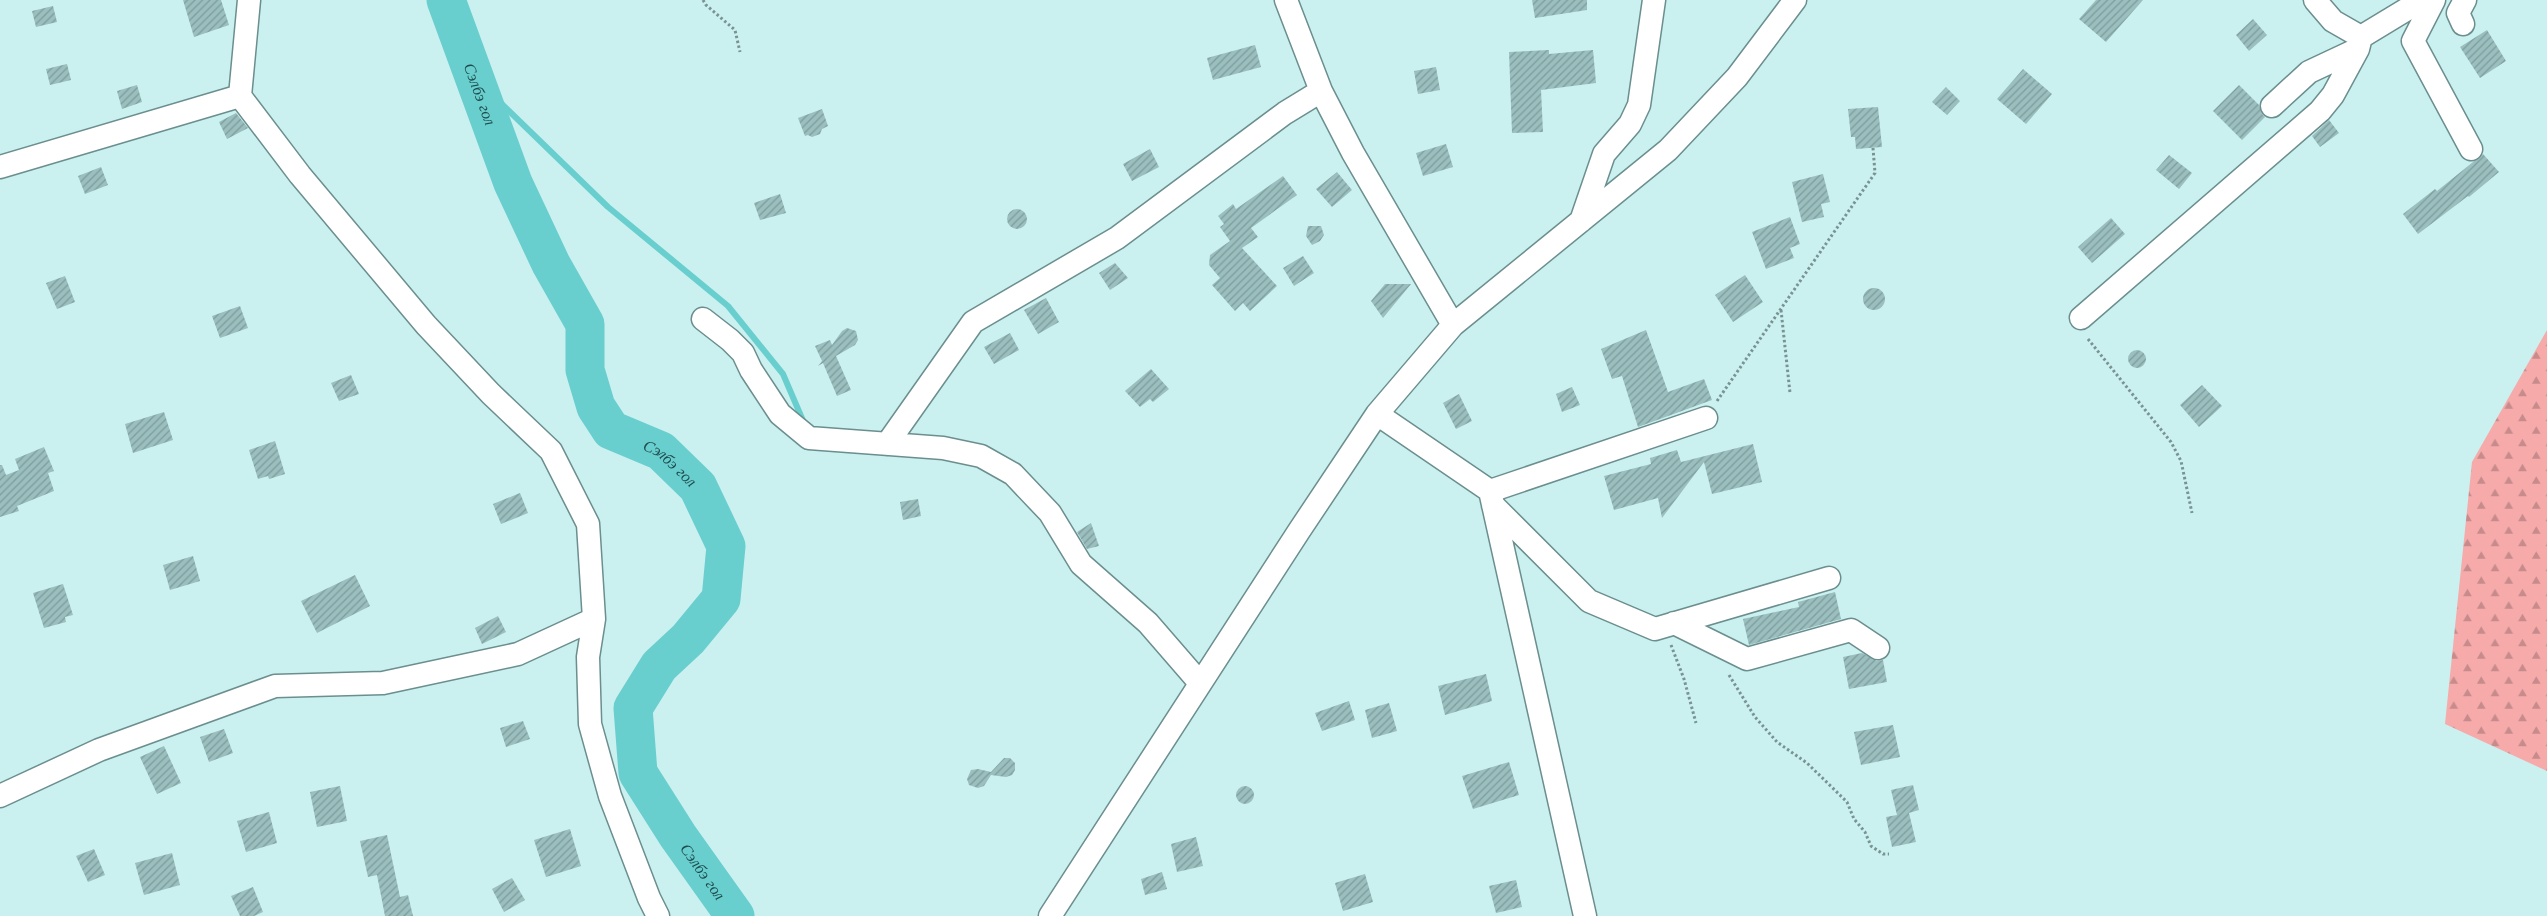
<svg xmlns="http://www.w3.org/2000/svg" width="2547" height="916" viewBox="0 0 2547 916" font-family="'Libre Baskerville',serif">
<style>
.forest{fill:url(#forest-firs)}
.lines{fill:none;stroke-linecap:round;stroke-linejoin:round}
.stream{stroke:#69cece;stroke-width:6}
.river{stroke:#69cece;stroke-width:39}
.building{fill:url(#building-hatch)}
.street-casing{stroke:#6b8e8e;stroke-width:25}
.path{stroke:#799393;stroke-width:3;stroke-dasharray:2.5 2.5;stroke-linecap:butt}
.street{stroke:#fff;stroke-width:22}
.labels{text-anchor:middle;stroke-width:4;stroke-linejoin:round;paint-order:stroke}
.water-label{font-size:16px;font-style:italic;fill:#1e4c4c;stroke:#cbf0f0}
</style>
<defs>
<pattern id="forest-firs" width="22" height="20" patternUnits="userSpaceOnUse" patternTransform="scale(1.25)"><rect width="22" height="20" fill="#f6aaaa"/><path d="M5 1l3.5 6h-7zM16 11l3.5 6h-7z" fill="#c78b8b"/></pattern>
<pattern id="building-hatch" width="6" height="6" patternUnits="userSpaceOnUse" patternTransform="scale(1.25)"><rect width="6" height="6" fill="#9abfbe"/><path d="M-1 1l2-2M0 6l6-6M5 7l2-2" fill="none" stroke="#7e9c9b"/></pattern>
</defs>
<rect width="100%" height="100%" fill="#cbf0f0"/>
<path class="forest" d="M2547 330V771L2445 724 2472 462Z"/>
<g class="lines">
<path class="stream" d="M462 0 473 53 474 77 608 207 728 306 783 374 804 423"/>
<path class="river" id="s1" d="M446 0 513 183 551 264 585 324V370L596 407 611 430 661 451 698 487 726 546 721 599 688 639 659 666 633 708 638 773 678 836 735 916"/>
</g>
<path class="building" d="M183 0H221L229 25 194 37Z
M1532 0H1587V10L1535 18Z
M2096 0H2143L2106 42 2079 19Z
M53 6 57 22 36 27 32 11Z
M2253 19 2267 35 2249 51 2236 35Z
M2487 30 2506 61 2480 78 2460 47Z
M1255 45 1261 67 1213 80 1207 58Z
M1549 50V54L1593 50 1596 83 1541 90 1543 132 1512 133 1509 52Z
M67 64 71 80 50 85 46 69Z
M1436 67 1440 90 1418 94 1414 71Z
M2023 69 2052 94 2026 124 1997 99Z
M137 85 142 102 122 109 117 91Z
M2239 85 2259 105 2262 114 2265 117 2242 140 2213 111Z
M1946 87 1960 101 1947 115 1932 102Z
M1878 107 1882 147 1856 149 1855 137H1851L1848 109Z
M822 109 828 126 822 129 820 134 812 137 808 135 805 136 798 118Z
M236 113 248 128 227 139 219 122Z
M2329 120 2339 133 2320 147 2312 136Z
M1446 144 1453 167 1423 176 1416 153Z
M1150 149 1159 167 1132 181 1123 164Z
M2483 154 2499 172 2469 197 2468 196 2418 234 2403 214 2435 189 2437 191Z
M2169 155 2192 173 2179 189 2156 170Z
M101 167 108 185 85 194 78 176Z
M1337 172 1352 190 1332 207 1316 189Z
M1823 174 1830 202 1821 204 1824 217 1802 222 1792 182Z
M1283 176 1297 195 1251 228 1258 237 1242 248 1277 286 1250 311 1243 303 1235 311 1212 285 1220 278 1209 265 1210 255 1230 241 1220 227 1224 224 1218 216 1233 204 1236 209Z
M780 194 786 213 760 220 754 203Z
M1007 219a10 10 0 1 1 20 0a10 10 0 1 1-20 0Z
M1790 217 1800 244 1790 248 1794 258 1766 269 1752 232Z
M2111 218 2125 234 2092 263 2078 247Z
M1308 226H1321L1324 235 1320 241 1312 245 1306 236Z
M1303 256 1314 273 1294 286 1283 268Z
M1115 263 1128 278 1110 290 1099 273Z
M1745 275 1763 302 1733 322 1715 295Z
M65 276 75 302 57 309 46 283Z
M1385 284H1411L1383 318 1371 301Z
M1863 299a11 11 0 1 1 22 0a11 11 0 1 1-22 0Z
M1046 298 1059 322 1038 334 1024 310Z
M240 306 248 328 220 338 212 316Z
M847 328 856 331 858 340 855 345 836 356 851 390 837 396 823 363 818 366 822 361 815 346 830 340 832 345 842 331Z
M1646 330 1668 392 1704 379 1712 400 1638 427 1622 376 1612 379 1601 349Z
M1010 333 1019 350 994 364 984 347Z
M2128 359a9 9 0 1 1 18 0a9 9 0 1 1-18 0Z
M1151 369 1169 389 1153 402 1150 399 1140 407 1125 391Z
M351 375 359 394 339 401 331 383Z
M2202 385 2222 406 2199 427 2180 405Z
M1572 387 1580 405 1562 412 1556 394Z
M1459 394 1472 421 1456 429 1443 403Z
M164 412 173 440 133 453 125 424Z
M275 441 285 474 269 479 268 476 258 479 249 450Z
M1753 444 1762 482 1712 494 1704 462 1662 518 1658 498 1614 510 1604 476 1651 464 1650 458 1677 450 1681 462Z
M44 447 54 471 48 473 54 491 17 506 19 511 0 517V465H2L6 475 19 470 15 459Z
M520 493 528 513 501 524 493 504Z
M918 499 921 516 903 520 900 502Z
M1091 523 1099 546 1087 549 1077 532Z
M193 556 200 581 170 590 163 565Z
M355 575 370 606 317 633 301 601Z
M63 584 73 615 65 617 66 622 44 628 33 593Z
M1835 592 1841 619 1749 645 1743 619 1799 607 1798 602Z
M498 616 506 632 482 644 475 628Z
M1862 653 1877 661 1883 660 1887 682 1849 689 1843 657Z
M1486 674 1492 701 1445 715 1438 686Z
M1349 701 1355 720 1322 731 1315 713Z
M1389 703 1397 731 1372 738 1365 710Z
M523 721 530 739 506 747 500 728Z
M1893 725 1900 757 1861 765 1854 732Z
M224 729 233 753 209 762 200 737Z
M164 746 181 783 157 794 140 757Z
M1004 758H1010L1015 763V770L1012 775 1006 777 991 775 984 786 978 788 969 785 967 779 971 770 978 769 991 772Z
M1509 762 1519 795 1473 809 1462 776Z
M1913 785 1919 810 1909 813 1916 842 1892 847 1886 817 1897 815 1891 790Z
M1236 795a9 9 0 1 1 18 0a9 9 0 1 1-18 0Z
M340 786 347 821 317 827 310 792Z
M269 812 277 843 246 852 237 821Z
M570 829 581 866 546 877 534 840Z
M387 835 400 897 408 895 413 916H385L377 875 368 877 360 841Z
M1196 837 1203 866 1177 872 1171 844Z
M94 849 105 875 88 882 76 856Z
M172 853 180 885 144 895 135 863Z
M1162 872 1167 889 1145 895 1141 879Z
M1365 874 1373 902 1343 911 1335 883Z
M512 878 525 900 504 912 492 889Z
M1516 880 1522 907 1496 913 1489 886Z
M253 887 263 912 254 916H240L231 896Z"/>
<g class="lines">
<defs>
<path id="street" d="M1286 0 1321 91 1353 153 1453 325
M2315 0 2333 21 2361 37
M2434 0 2413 41 2471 149
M2463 24 2458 13 2465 0
M2272 106 2309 72 2358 49 2361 37 2422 0
M0 167 240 96
M1581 221 1604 154 1630 124 1639 105 1654 0
M2081 318 2320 111 2333 95 2358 49
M703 319 730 340 743 353 751 370 780 414 809 438 943 448 981 456 1013 474 1050 513 1081 564 1148 623 1200 683
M1377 414 1490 491 1585 916
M887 444 973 322 1117 238 1285 113 1321 91
M1490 491 1706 418
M1493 505 1589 601 1655 629 1829 578
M594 619 588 657 590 724 610 796 649 898 658 916
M1674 623 1747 659 1851 630 1878 648
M0 796 99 750 275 686 383 683 518 654 594 619 588 524 551 451 491 394 426 325 300 175 240 96 249 0
M1050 916 1299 531 1377 414 1453 325 1668 150 1737 77 1795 0"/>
</defs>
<use href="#street" class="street-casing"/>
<path class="path" d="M703 0 706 5 735 30 740 52
M1781 310 1790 393
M2088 339 2171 442 2181 461 2192 513
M1717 401 1875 173 1873 148
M1671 645 1684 679 1696 723
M1729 675 1755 717 1777 742 1807 763 1847 802 1854 819 1865 832 1871 846 1883 854H1889"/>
<use href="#street" class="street"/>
</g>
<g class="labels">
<g class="water-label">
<text dy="6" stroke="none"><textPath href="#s1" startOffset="100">Сэлбэ гол</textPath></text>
<text dy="6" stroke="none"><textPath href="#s1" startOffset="534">Сэлбэ гол</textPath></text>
<text dy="6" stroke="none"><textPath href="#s1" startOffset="1014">Сэлбэ гол</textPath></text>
</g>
</g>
</svg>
